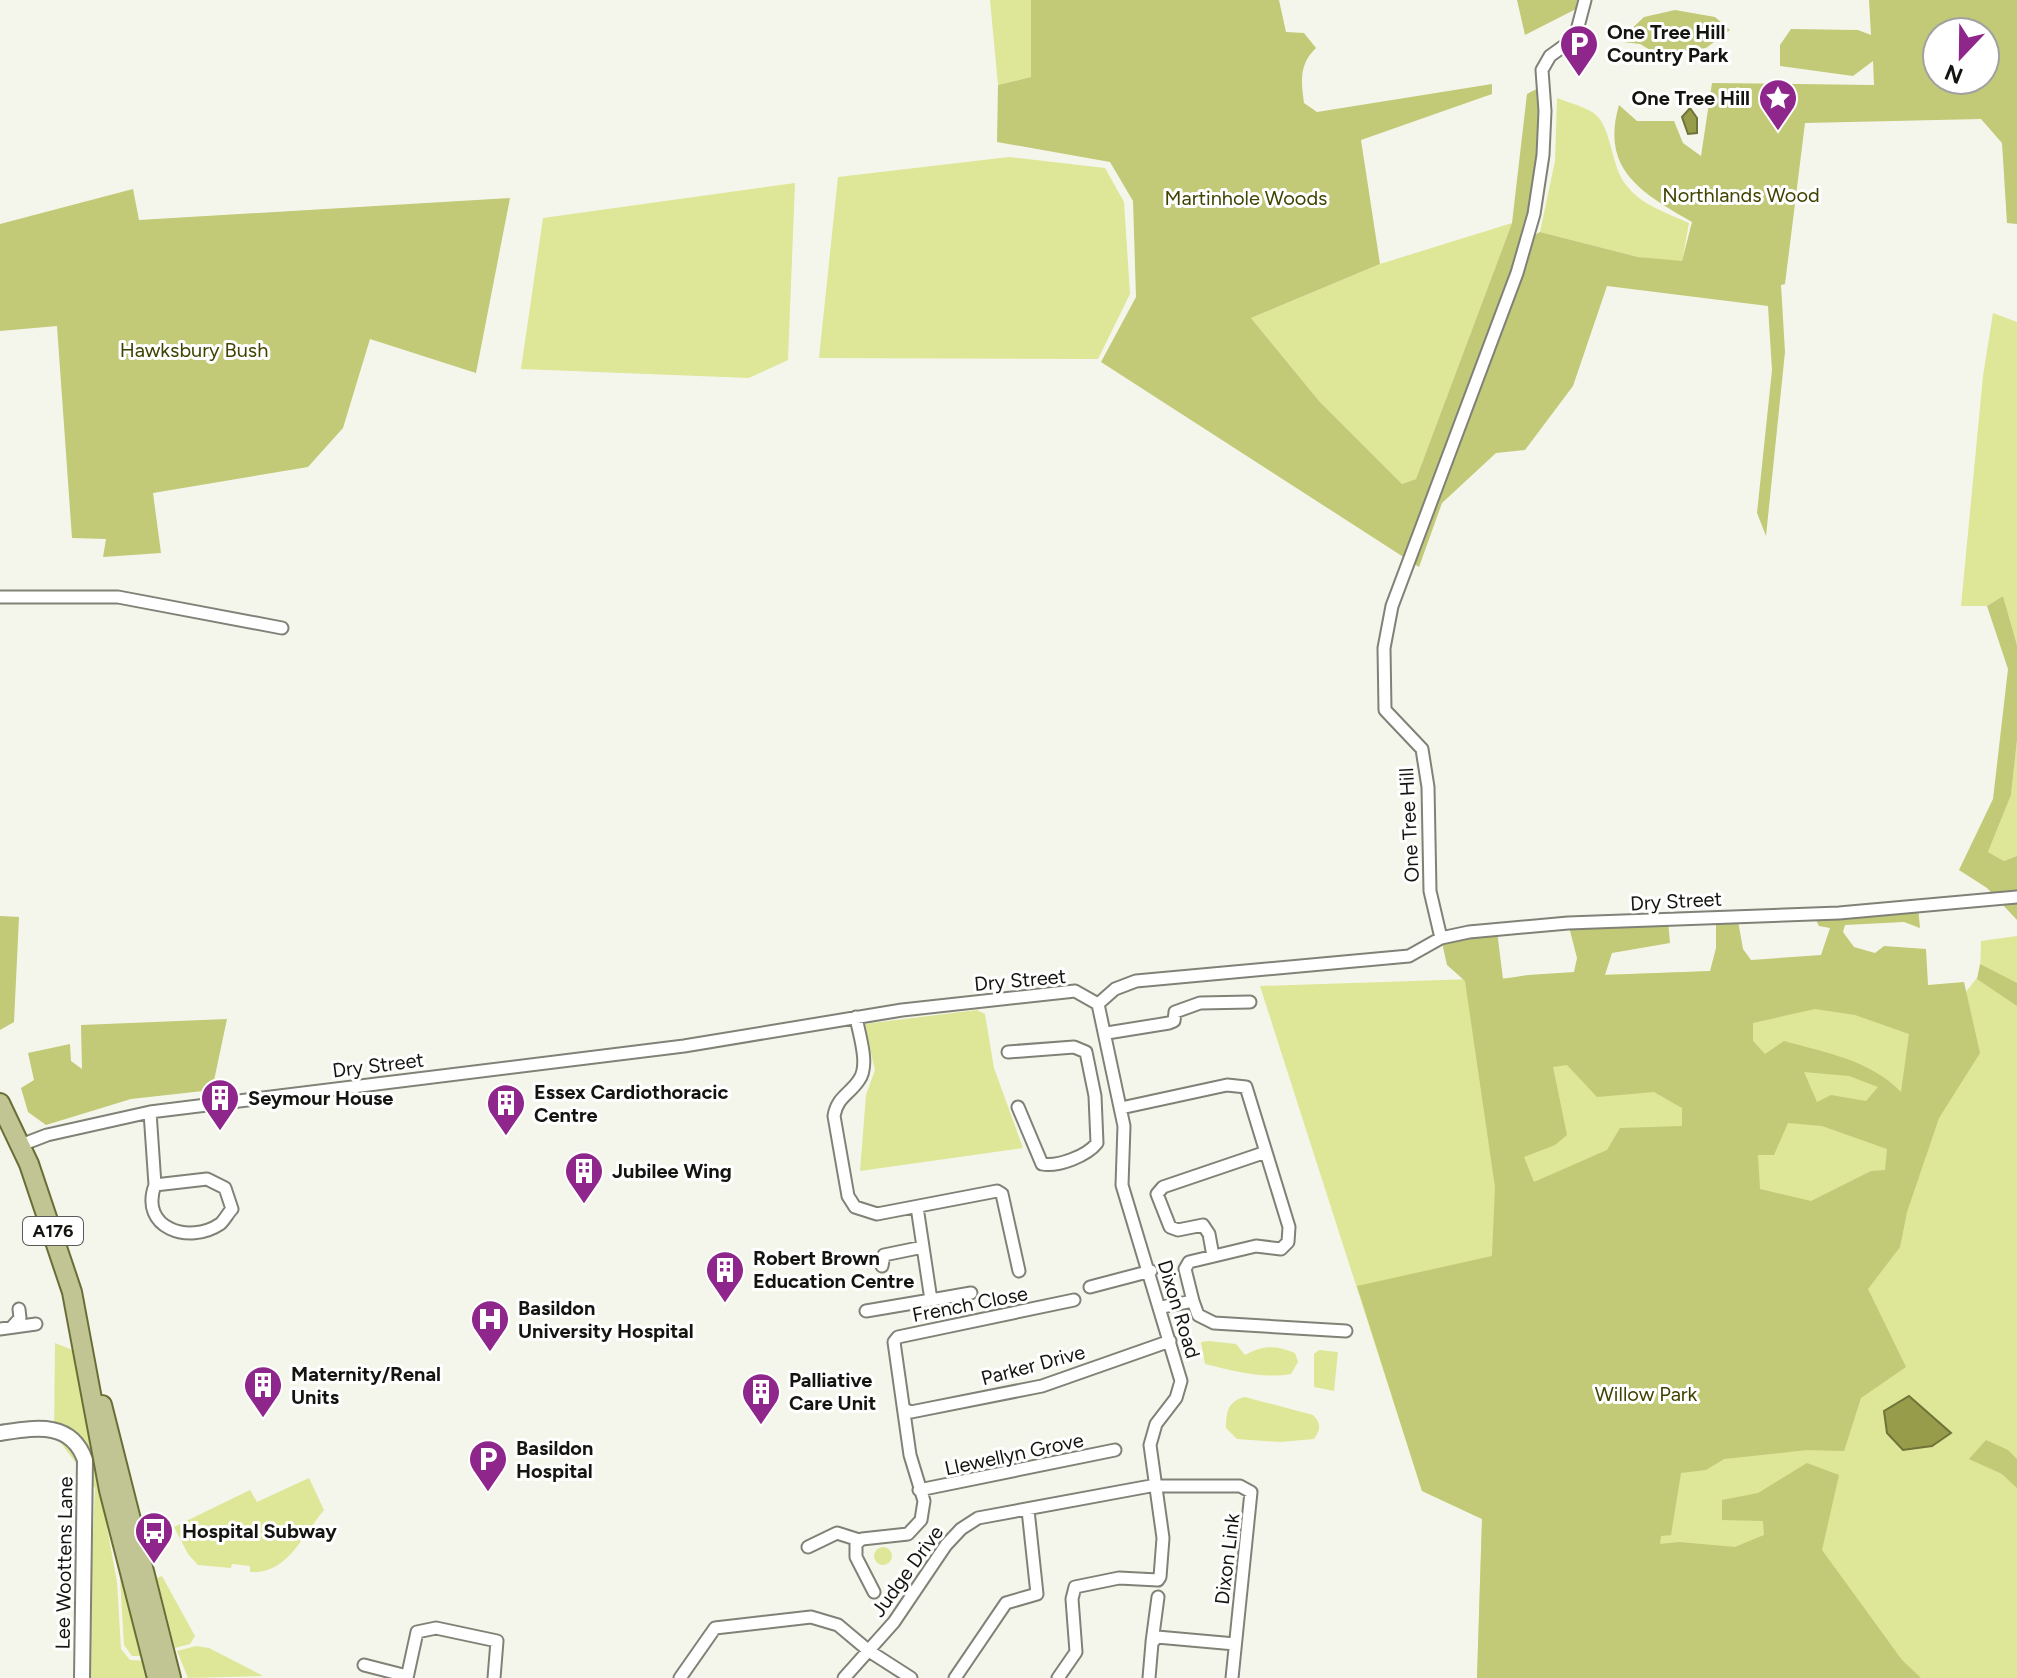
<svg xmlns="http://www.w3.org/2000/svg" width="2017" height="1678" viewBox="0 0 2017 1678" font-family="Figtree,sans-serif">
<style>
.green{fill:#dee697}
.forest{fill:#c2c977;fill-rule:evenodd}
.water{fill:#969c4a;stroke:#6f7339;stroke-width:2}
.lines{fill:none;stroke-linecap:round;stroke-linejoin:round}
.minor-casing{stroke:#808177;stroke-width:15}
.tertiary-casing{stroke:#808177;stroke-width:18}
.primary-casing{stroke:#6a6e36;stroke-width:22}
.minor{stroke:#fff;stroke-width:11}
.tertiary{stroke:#fff;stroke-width:14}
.primary{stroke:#c1c593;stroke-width:18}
.labels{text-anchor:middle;stroke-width:6;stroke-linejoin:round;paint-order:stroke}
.shield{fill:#fff;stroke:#5a5a58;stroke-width:2}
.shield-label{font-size:18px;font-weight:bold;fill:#141410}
.poi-label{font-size:20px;font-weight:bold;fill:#141410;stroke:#fff;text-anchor:start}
.park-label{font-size:20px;fill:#404301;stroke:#fff}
.street-label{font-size:20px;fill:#141410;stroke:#fff}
</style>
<rect width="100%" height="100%" fill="#f5f6eb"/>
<path class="green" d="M990 0H1031V77L998 85Z
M1557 98C1569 103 1588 107 1597 116 1612 131 1611 166 1626 185 1641 205 1667 213 1689 223L1682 262 1638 257 1540 232 1555 161Z
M1009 157 1105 168 1124 202 1130 294 1098 359 819 358 838 177Z
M795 183 788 360 749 378 521 369 543 218Z
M1512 223 1416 479 1402 484 1319 401 1251 318 1380 264Z
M1993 313 2017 322V645L2003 596 1987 606H1961L1983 376Z
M2017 740V856L2004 861 1988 852 2011 795Z
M2017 936V1678H1477L1482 1519 1422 1491 1260 986 1749 970 1757 1138 1752 1023 1843 1002 1965 993 1980 974 1981 941Z
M977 1010 985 1014 994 1068 1023 1148 860 1171 866 1095 875 1070 864 1024Z
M1209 1341 1236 1344 1245 1355C1263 1345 1276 1345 1295 1353L1298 1362 1291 1374C1262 1379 1233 1371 1205 1364L1201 1342Z
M55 1343 75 1351 117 1582 121 1649 130 1660 146 1661 151 1678H87L95 1488 54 1434Z
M1319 1350 1338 1352 1334 1391 1314 1387V1354Z
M1245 1397 1313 1415C1322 1424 1320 1430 1314 1439L1280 1442 1237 1439 1226 1428C1226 1412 1228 1401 1245 1397Z
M309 1478 324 1510C303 1535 287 1575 250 1572V1566L232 1564 231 1568 198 1565 188 1554 174 1527 250 1490 257 1502Z
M874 1556a9 9 0 1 1 18 0a9 9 0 1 1-18 0Z
M162 1576 195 1636 190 1644 175 1648 157 1578Z
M120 1579 131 1599 145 1656H132L124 1645Z
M196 1646 209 1648 263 1676 188 1678 177 1651Z"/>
<path class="forest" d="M1031 0H1279L1286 32 1304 33 1316 48C1299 64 1301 81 1304 103L1317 112 1492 84V94L1361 140 1380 264 1251 318 1319 401 1402 484 1416 479 1512 223 1527 94 1550 82 1527 239 1540 232 1638 257 1682 261 1692 222C1642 193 1600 170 1619 105L1637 121H1674L1683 143 1701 156 1712 83 1874 85 1873 61 1853 76 1780 66V45L1791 29 1858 30 1871 35 1869 0H2017V224L2007 223 2002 143 1981 119 1805 123 1785 284 1781 285 1785 352 1766 536 1757 513 1772 370 1768 306 1607 286 1573 386 1525 450 1496 453 1442 503 1419 567 1101 362 1136 297 1133 201 1110 162 997 142 998 85 1031 77ZM1937 32H1985V80H1937Z
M1517 0H1577L1576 9 1525 35Z
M1675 10 1715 17 1730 30 1706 48 1687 51 1657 54 1640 44 1623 42V37L1644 17Z
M133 189 139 220 510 198 476 373 370 339 343 428 308 467 153 493 161 553 103 557 106 539 72 538 57 326 0 331V224Z
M2003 596 2017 645V740L2011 795 1988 852 2004 861 2017 856V920L1987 888 1959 870 1993 799 2008 669 1987 606Z
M1918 907 1920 928 1904 922 1845 925 1843 932 1854 947 1875 953 1884 946 1926 949 1928 985 1964 982 1980 1053 1939 1118 1907 1212 1900 1247 1868 1289 1906 1367 1861 1398 1844 1451 1807 1450 1724 1459 1706 1470 1681 1473 1671 1535 1661 1536 1660 1544 1679 1542 1735 1547 1764 1535 1763 1521 1722 1520V1500L1758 1493 1807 1463 1839 1475 1822 1550 1902 1660 1921 1678H1477L1482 1519 1422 1491 1357 1286 1492 1256 1495 1187 1465 981 1447 965 1441 938 1497 931 1503 979 1528 975 1574 972 1577 958 1568 923 1668 920 1670 943 1612 953 1605 975 1710 971 1716 948V918L1737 915 1743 949 1751 960 1821 955 1830 928 1819 926 1812 912ZM1815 1009 1855 1015 1909 1034 1901 1092C1870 1060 1827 1053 1784 1041L1765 1054 1753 1041V1023ZM1567 1065 1597 1097 1654 1092 1682 1108V1126L1620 1128 1607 1150 1534 1182 1524 1157 1555 1145 1567 1135 1553 1067ZM1804 1072 1849 1076 1878 1087 1866 1101 1831 1095 1817 1102ZM1788 1123 1822 1126 1887 1149 1885 1170 1871 1171 1811 1201 1760 1189 1758 1155H1774Z
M0 916 19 917 14 1022 0 1030Z
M1980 964 2017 983V1006L1977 979Z
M227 1019 212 1090 131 1099 46 1125 28 1112 21 1088 34 1080 28 1053 70 1044 71 1061 82 1069 81 1025Z
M1986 1440 2008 1450 2017 1459V1488L2002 1474 1969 1459Z"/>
<path class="water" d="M1690 108 1697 118V133L1688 134 1682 117Z
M1909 1396 1951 1433 1932 1446 1903 1450 1887 1433 1884 1411Z"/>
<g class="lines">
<defs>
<path id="minor" d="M0 597H118L282 628
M1441 938 1430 891 1428 787 1422 749 1385 710 1384 648 1392 606 1517 273 1534 214 1543 155 1545 111 1542 70 1550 56 1575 38 1585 0
M856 1017C859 1035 870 1065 859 1080 850 1094 837 1097 834 1116L848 1196 855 1207 877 1214 997 1191 1002 1194 1019 1271
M1107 1033 1169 1023 1174 1021 1175 1012 1200 1003 1250 1002
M1008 1052 1074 1047 1086 1052 1095 1096 1097 1143C1087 1156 1058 1167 1042 1164L1018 1107
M1121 1108 1227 1085 1246 1087 1289 1227 1288 1242 1281 1249 1256 1246 1189 1262 1185 1269 1193 1301 1162 1307
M150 1112 155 1185 207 1179 225 1188 232 1209C228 1213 224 1221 220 1224 189 1245 139 1228 155 1185
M21 1145 47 1135 150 1112 684 1046 902 1010 1075 991 1098 1004 1115 989 1136 981 1409 956 1441 938 1469 932 1568 923 1839 913 2017 897
M1213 1256 1209 1234 1203 1225 1178 1230 1170 1227 1157 1194 1163 1187 1266 1152
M882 1266 884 1255 923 1247
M1090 1287 1151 1271
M931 1300 971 1293
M1193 1301 1198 1315 1214 1323 1346 1331
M866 1311 931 1300 917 1207
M12 1327 20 1318 19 1309
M0 1329 36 1324
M904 1409 911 1412 1042 1386 1170 1341
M1158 1486H1240L1251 1492 1232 1678
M919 1490 1115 1450
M808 1547 837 1533 859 1540
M874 1592 856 1557V1544L862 1539 908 1534 921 1520 924 1501 910 1455 894 1342 898 1337 1074 1300
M1152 1642 1158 1597
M364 1665 407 1676
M407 1678 417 1632 436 1628 497 1641 494 1678
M680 1678 715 1628 811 1617 838 1625 869 1651 911 1678
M844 1678 894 1622 946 1545 961 1529 978 1518 1156 1485
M955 1678 1006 1603 1037 1594 1028 1510
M1058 1678 1076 1652 1072 1599 1075 1587 1119 1578 1158 1580 1160 1577 1163 1538 1150 1445 1156 1424 1176 1398 1181 1381 1122 1185 1124 1126 1098 1004
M1149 1678 1152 1643 1157 1637 1235 1644"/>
<path id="tertiary" d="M0 1433C34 1428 71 1420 85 1460L82 1678"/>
<path id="primary" d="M0 1103 29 1164 72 1292 109 1490 157 1678
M102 1405 171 1678"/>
</defs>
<use href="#minor" class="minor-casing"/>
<use href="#tertiary" class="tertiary-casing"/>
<use href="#primary" class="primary-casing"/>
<use href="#minor" class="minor"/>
<use href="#tertiary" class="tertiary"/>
<use href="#primary" class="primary"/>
</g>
<defs>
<symbol id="parking-pin" viewBox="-11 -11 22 30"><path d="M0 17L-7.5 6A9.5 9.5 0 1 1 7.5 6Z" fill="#8f268b" stroke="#fff"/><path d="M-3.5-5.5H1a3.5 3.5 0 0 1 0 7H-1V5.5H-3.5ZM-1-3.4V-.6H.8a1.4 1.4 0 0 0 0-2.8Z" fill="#fff"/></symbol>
<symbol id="sight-pin" viewBox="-11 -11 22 30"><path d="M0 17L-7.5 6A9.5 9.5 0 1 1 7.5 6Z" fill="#8f268b" stroke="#fff"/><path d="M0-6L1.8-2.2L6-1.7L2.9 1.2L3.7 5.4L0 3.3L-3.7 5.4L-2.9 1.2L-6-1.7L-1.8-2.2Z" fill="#fff"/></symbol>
<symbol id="building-pin" viewBox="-11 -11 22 30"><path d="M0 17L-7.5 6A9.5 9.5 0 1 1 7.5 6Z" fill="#8f268b" stroke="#fff"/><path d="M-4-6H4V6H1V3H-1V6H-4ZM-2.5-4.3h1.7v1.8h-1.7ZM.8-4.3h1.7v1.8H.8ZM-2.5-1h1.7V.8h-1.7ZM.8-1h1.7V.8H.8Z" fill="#fff"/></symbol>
<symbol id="hospital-pin" viewBox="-11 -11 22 30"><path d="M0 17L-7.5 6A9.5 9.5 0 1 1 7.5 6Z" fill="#8f268b" stroke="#fff"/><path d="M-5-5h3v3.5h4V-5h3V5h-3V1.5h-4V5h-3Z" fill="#fff"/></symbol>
<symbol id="bus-pin" viewBox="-11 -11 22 30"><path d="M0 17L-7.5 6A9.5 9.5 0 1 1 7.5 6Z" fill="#8f268b" stroke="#fff"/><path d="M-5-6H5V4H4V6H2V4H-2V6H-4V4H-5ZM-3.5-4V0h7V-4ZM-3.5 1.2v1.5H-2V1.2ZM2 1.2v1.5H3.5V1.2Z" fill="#fff"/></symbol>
</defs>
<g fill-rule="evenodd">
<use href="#parking-pin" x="1557" y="22" width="44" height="60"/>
<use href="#sight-pin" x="1756" y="76" width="44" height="60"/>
<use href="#building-pin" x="198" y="1076" width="44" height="60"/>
<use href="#building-pin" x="484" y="1081" width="44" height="60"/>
<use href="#building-pin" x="562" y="1149" width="44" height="60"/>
<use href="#building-pin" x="703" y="1248" width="44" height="60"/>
<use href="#hospital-pin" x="468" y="1297" width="44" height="60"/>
<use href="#building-pin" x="241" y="1363" width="44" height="60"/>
<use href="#building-pin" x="739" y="1370" width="44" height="60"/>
<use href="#parking-pin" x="466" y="1437" width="44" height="60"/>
<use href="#bus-pin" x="132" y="1509" width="44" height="60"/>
</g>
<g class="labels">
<rect class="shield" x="23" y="1217" width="60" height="28" rx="6"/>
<g class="shield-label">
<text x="53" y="1237">A176</text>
</g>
<g class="poi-label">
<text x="1607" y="39">One Tree Hill<tspan x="1607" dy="23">Country Park</tspan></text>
<text x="1750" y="105" text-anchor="end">One Tree Hill</text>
<text x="534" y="1099">Essex Cardiothoracic<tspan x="534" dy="23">Centre</tspan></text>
<text x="248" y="1105">Seymour House</text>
<text x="612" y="1178">Jubilee Wing</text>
<text x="753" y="1265">Robert Brown<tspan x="753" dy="23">Education Centre</tspan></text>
<text x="518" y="1315">Basildon<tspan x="518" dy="23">University Hospital</tspan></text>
<text x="291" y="1381">Maternity/Renal<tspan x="291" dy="23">Units</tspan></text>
<text x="789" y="1387">Palliative<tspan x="789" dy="23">Care Unit</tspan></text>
<text x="516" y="1455">Basildon<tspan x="516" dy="23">Hospital</tspan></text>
<text x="182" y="1538">Hospital Subway</text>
</g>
<g class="park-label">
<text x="1741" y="202">Northlands Wood</text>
<text x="1246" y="205">Martinhole Woods</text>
<text x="194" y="357">Hawksbury Bush</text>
<text x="1646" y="1401">Willow Park</text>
</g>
<g class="street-label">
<text transform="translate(1409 825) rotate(-93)" y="7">One Tree Hill</text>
<text transform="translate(1676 901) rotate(-3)" y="7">Dry Street</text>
<text transform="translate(1020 980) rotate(-5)" y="7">Dry Street</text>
<text transform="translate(378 1065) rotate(-7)" y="7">Dry Street</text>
<text transform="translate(970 1304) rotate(-11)" y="7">French Close</text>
<text transform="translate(1179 1309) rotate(73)" y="7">Dixon Road</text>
<text transform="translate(1033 1365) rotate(-15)" y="7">Parker Drive</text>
<text transform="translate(1014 1454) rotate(-12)" y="7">Llewellyn Grove</text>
<text transform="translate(1227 1559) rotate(-83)" y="7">Dixon Link</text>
<text transform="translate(64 1563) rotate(-89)" y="7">Lee Woottens Lane</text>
<text transform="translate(907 1571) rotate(-54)" y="7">Judge Drive</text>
</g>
</g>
<g transform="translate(1961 56) rotate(202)"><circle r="38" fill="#ffffff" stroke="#a1a19f" stroke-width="2"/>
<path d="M0-6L14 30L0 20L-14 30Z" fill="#8f268b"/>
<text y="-12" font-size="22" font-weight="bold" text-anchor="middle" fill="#141410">N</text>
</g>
</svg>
